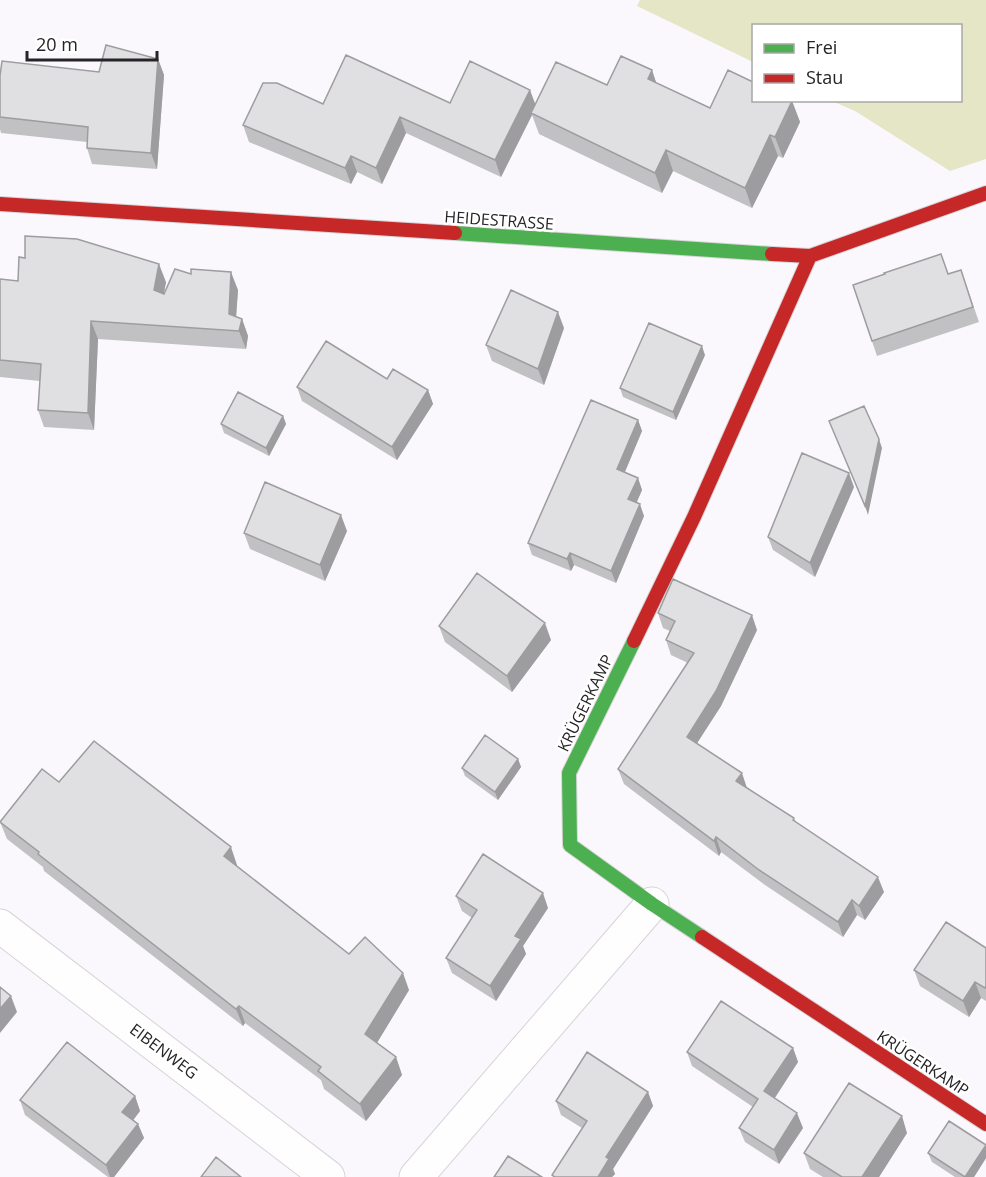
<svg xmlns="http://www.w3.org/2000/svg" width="986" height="1177" viewBox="0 0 986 1177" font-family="'Open Sans',sans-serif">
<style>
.green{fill:#e5e6c6}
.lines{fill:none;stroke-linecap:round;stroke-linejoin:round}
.street-casing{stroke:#d6d4d7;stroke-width:35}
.fast-casing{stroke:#d6d4d7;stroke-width:16}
.jam-casing{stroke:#d6d4d7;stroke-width:16}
.street{stroke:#fefeff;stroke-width:33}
.fast{stroke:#4caf50;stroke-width:14}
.jam{stroke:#c62828;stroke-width:14}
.wall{fill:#c1c0c2}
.shaded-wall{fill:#9d9c9e}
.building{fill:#e0dfe1;stroke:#9d9c9e;stroke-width:1.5}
.labels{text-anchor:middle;stroke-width:5;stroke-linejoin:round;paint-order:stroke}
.street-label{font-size:16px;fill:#262426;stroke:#fff}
</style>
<rect width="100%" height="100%" fill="#faf8fc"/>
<path class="green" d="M640 0H986V159L950 171 855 111 832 101 960 100V26H754L753 62 637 6Z"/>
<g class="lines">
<defs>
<path id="street" d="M0 926 328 1177
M416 1177 652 904"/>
<path id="fast" d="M455 233 772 254
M634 641 569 773 570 845 652 904 702 937"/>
<path id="jam" d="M0 204 455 233
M772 254 810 256 986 193
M634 641 694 517 810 256
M702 937 986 1124"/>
</defs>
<use href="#street" class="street-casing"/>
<use href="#fast" class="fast-casing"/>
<use href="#jam" class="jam-casing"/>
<use href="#street" class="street"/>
<use href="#fast" class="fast"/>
<use href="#jam" class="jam"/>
</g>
<path class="wall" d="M158 59 164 75 157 169 92 164 87 148V142L1 133 0 129V76L99 72Z
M652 70 656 83 710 108 792 101 800 122 783 158 778 156 752 208 673 171 662 193 539 134 532 115 501 177 406 133 382 184 357 172 351 184 249 142 243 125 323 104 450 103 536 104 607 85Z
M961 270 979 322 877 356 853 285 948 274Z
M0 279 18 281 166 282 164 293 238 290 236 317 242 319 248 336 246 349 98 339 94 430 44 427 38 410 40 381 0 377Z
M564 328 544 385 492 361 486 345Z
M705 355 676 420 623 397 620 388Z
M297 387 428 390 433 404 397 460 302 401Z
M283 416 286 424 269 456 224 433 221 424Z
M638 420 642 431 625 472 638 478 642 490 636 503 644 516 616 583 574 565 571 571 532 555 528 543Z
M854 487 815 577 773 550 768 537Z
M347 531 325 581 250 549 244 533Z
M658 613 757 630 721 706 697 743 747 788 794 818 796 822 884 892 865 920 857 915 843 937 765 885 721 852 719 856 624 784 618 769 688 663 671 655 666 640 670 631 663 628Z
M439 626 551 640 512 692 445 642Z
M518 759 521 767 498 800 465 776 462 768Z
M59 782 237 865V866L349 954 409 990 377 1043 396 1057 402 1075 366 1121 324 1089 321 1080 245 1023 243 1026 44 871 43 867 7 839 0 822Z
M456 896 548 908 523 946 526 954 496 1001 452 973 446 958 472 918 462 911Z
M986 948V1001L981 998 969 1017 920 986 914 970Z
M793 1048 798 1062 775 1098 803 1128 779 1164 745 1142 739 1128 753 1107 692 1066 687 1052Z
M648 1092 653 1106 613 1169 615 1174 612 1177H553L552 1175 582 1128 561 1115 556 1101Z
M135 1096 140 1111 133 1120 138 1124 144 1138 114 1177H108L25 1115 20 1100Z
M907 1133 879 1177H823L810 1169 804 1153Z
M928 1153 986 1158 974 1177H955L932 1162Z"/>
<path class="shaded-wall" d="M158 59 164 75 157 169 151 153Z
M652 70 659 91 648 79Z
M530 90 536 106 531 113 532 115 501 177 495 160Z
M792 101 800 122 783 158 775 137Z
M400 117 406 133 382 184 376 168Z
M770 135 778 156 752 208 745 188Z
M666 150 673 171 662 193 655 173Z
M351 156 357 172 351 184 345 168Z
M159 264 166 282 161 308 154 290Z
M231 272 238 290 235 332 229 314Z
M558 312 564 328 544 385 538 369Z
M242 319 248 336 246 349 239 331Z
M91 321 98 339 94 430 88 413Z
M702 346 705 355 676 420 673 412Z
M428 390 433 404 397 460 392 447Z
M283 416 286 424 269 456 266 448Z
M638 420 642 431 621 481 617 469Z
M879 439 882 448 868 515 865 506Z
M849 473 854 487 815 577 810 563Z
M638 478 642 490 633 511 628 499Z
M640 504 644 516 616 583 611 571Z
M341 515 347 531 325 581 320 565Z
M570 553 574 565 571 571 567 559Z
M752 615 757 630 721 706 692 751 687 737Z
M545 623 551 640 512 692 507 676Z
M518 759 521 767 498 800 495 792Z
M742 773 747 788 736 781Z
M716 837 721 852 719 856 714 841Z
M231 847 237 865 231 873 224 856Z
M878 877 884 892 865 920 859 906Z
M543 893 548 908 523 946 526 954 496 1001 490 986 515 936Z
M852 900 857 915 843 937 838 922Z
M403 973 409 990 372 1051 365 1034Z
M975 982 981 998 969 1017 963 1001Z
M11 996 17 1012 0 1033V1009Z
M239 1006 245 1023 243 1026 236 1009Z
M793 1048 798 1062 770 1105 764 1091Z
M396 1057 402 1075 366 1121 360 1104Z
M648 1092 653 1106 613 1169 615 1174 612 1177H598L606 1157Z
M135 1096 140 1111 128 1127 122 1112Z
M797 1113 803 1128 779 1164 774 1150Z
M902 1116 907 1133 879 1177H862Z
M138 1124 144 1138 114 1177H110L106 1165Z
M986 1145V1158L974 1177H965Z"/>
<path class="building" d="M106 45 158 59 151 153 87 148 88 127 0 117V76L2 61 99 72Z
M346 55 450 103 470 61 530 90 495 160 400 117 376 168 351 156 345 168 243 125 263 83H277L323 104Z
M621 56 652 70 648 79 710 108 728 70 753 82V100L792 101 775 137 770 135 745 188 666 150 655 173 531 113 556 62 607 85Z
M25 236 77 239 159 264 154 290 164 294 175 269 191 274V269L231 272 229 314 242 319 239 331 91 321 88 413 38 410 41 364 0 360V279L18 281 19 257 25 258Z
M941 254 948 274 961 270 973 307 872 341 853 285 885 274 884 273Z
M511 290 558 312 538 369 486 345Z
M649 323 702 346 673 412 620 388Z
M326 341 387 379 393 369 428 390 392 447 297 387Z
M238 392 283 416 266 448 221 424Z
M591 400 638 420 617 469 638 478 628 499 640 504 611 571 570 553 567 559 528 543Z
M864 406 879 439 865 506 829 421Z
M802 453 849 473 810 563 768 537Z
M265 482 341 515 320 565 244 533Z
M477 573 545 623 507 676 439 626Z
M673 579 752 615 716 691 687 737 742 773 736 781 794 818 793 820 878 877 859 906 852 900 838 922 759 870 716 837 714 841 618 769 694 653 666 640 675 621 658 613Z
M485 735 518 759 495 792 462 768Z
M94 741 231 847 224 856 349 954 365 937 403 973 365 1034 396 1057 360 1104 318 1071 321 1067 239 1006 236 1009 38 854 39 852 0 822 42 769 59 782Z
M483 854 543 893 515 936 521 939 490 986 446 958 477 910 456 896Z
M946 922 986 948V986L985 988 975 982 963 1001 914 970Z
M0 987 11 996 0 1009Z
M721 1001 793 1048 764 1091 797 1113 774 1150 739 1128 758 1099 687 1052Z
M67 1042 135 1096 122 1112 138 1124 106 1165 20 1100Z
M587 1052 648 1092 606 1157 609 1159 598 1177H555L552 1175 587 1121 556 1101Z
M849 1083 902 1116 862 1177H842L804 1153Z
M949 1121 986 1145 965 1177 928 1153Z
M508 1156 542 1177H494Z
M216 1157 241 1177H201Z"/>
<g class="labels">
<g class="street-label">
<text transform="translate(499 220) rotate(4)" y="6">HEIDESTRASSE</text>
<text transform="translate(585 703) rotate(-64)" y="6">KRÜGERKAMP</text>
<text transform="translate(164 1051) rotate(37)" y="6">EIBENWEG</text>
<text transform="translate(923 1063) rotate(33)" y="6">KRÜGERKAMP</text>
</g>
</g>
<rect x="752" y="24" width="210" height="78" fill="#ffffff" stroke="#a8a7a8" stroke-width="1.5"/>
<rect x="764" y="44" width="30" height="9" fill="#4caf50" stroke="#a8a7a8" stroke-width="1.5"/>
<text x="806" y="54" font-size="18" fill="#262426">Frei</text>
<rect x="764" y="74" width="30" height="9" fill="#c62828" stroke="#a8a7a8" stroke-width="1.5"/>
<text x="806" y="84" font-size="18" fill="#262426">Stau</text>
<path d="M27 51v9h130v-9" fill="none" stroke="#262426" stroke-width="3"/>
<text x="36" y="51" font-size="18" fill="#262426" stroke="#ffffff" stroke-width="4.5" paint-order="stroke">20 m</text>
</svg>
